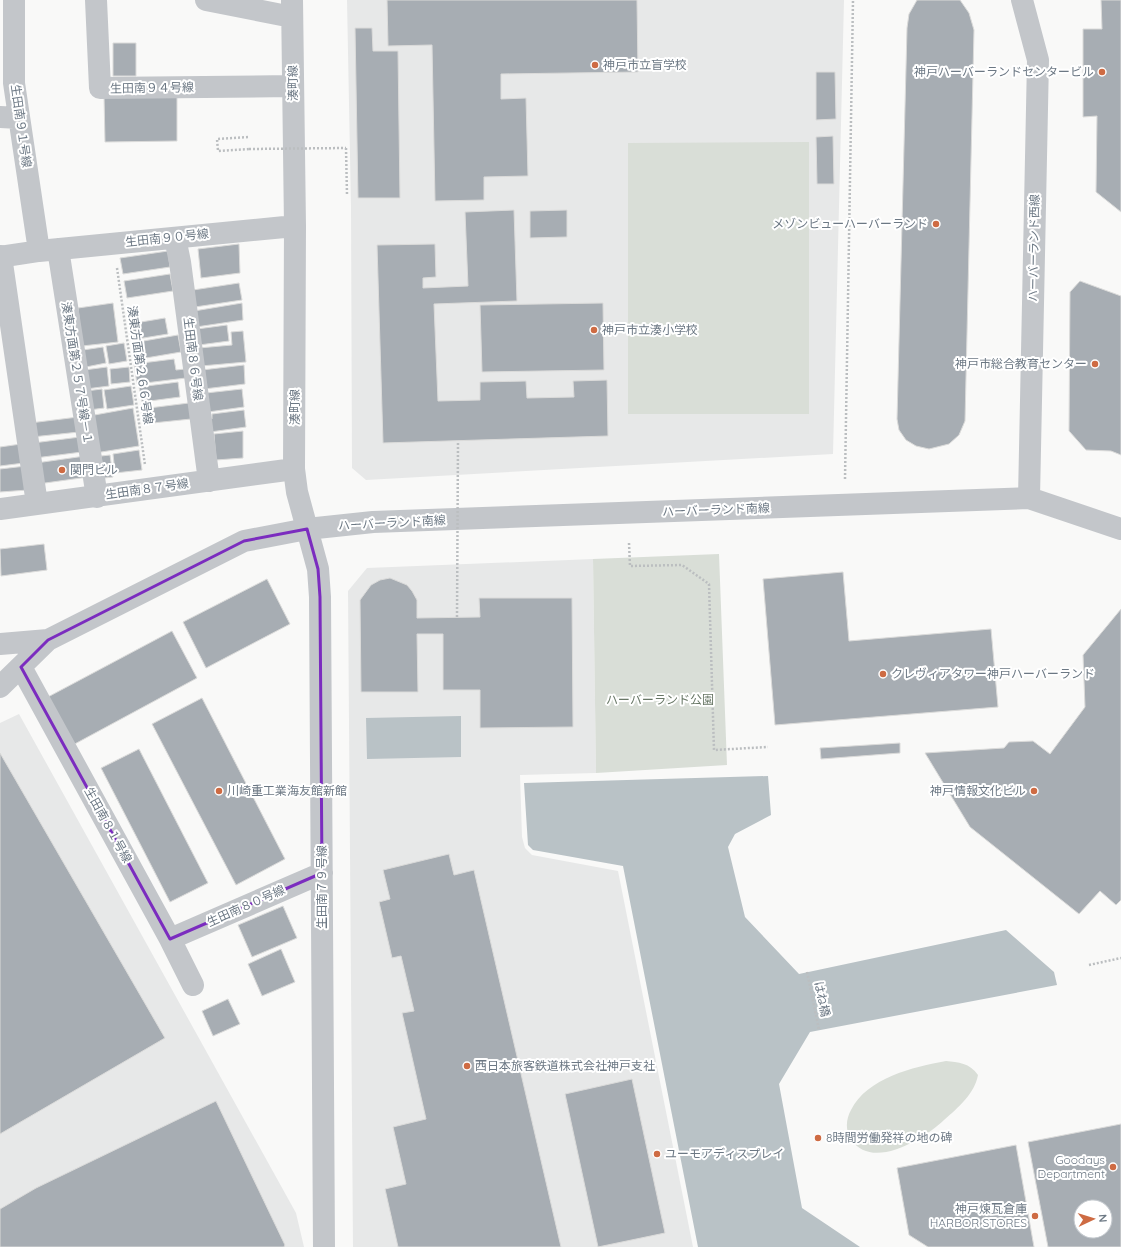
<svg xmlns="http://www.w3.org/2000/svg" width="1121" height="1247" viewBox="0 0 1121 1247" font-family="Quicksand,'Noto Sans JP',sans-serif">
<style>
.built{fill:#e7e8e8}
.green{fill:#d9ded7}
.water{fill:#b9c2c6}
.building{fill:#a7adb3;stroke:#dbdbda;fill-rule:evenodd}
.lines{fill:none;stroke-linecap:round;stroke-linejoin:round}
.path{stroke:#bbbec0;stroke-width:2.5;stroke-dasharray:2 2;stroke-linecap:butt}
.minor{stroke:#c3c6ca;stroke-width:22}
.path-bridge{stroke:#bbbec0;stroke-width:2.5;stroke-dasharray:2 2;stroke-linecap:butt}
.marked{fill:none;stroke:#7b2cbf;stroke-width:3;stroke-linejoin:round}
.poi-dot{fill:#ce6b43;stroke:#fff;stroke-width:1.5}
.labels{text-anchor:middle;stroke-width:4;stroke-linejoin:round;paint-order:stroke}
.poi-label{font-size:12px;fill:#6c7884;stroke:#fff;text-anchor:start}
.street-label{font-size:12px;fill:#6c7884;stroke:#fff}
.park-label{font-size:12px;fill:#687766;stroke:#fff}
</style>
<rect width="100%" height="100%" fill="#f9f9f8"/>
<path class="built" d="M347 0H844L833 454 366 480 352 468 351 207Z
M593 559 596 773 520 775 522 837 525 848 532 855 618 871 693 1247H353L348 591 367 568Z
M19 714 296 1213 304 1247H0V723Z"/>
<path class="green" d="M809 142V414H628V143Z
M719 554 727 765 596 773 593 559Z
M946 1061C958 1062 970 1063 978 1075 975 1093 958 1108 944 1120 925 1138 872 1172 851 1139 845 1130 846 1119 851 1110 867 1078 913 1067 946 1061Z"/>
<path class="water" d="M461 716V757L367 759 366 718Z
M768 776 771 815 735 834 728 847 745 917 799 974 1006 930 1054 972 1057 985 810 1032 779 1084 802 1208 860 1247H698L623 866 533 850 528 845 524 783Z"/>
<path class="building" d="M387 0H637L638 72 501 74V99L526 98 528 176 484 177V200L435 201 432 45 388 46Z
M917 0H960L969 13 974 30 965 421 959 435 949 444 929 449 916 446 906 440 899 430 897 419 907 28 909 14Z
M1101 0H1121V212L1096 192 1097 116 1083 117V29H1102Z
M355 28H372L373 51H398L400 198H358Z
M113 43H136V76H113Z
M816 72H835L836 119 816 120Z
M177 95V141L105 142 104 96Z
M833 136 834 184H817L816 137Z
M514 210 517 301 434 304 438 401 480 400V382L526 381 527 398 574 397 573 381 607 380 608 436 383 443 377 245 435 244 436 277 423 278V288L468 286 465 212Z
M567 210V237L530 238V211Z
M239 244 240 273 201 278 198 249Z
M168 251 170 267 123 274 120 258Z
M170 274 173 291 127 298 124 281Z
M1080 281 1121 296V455L1111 451 1086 450 1069 431 1070 292Z
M239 283 242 300 195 307 193 290Z
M113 303 118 342 82 346 78 308Z
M242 303 243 320 196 327 194 311Z
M603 303 604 370 482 372 480 305Z
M165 318 168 334 131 340 129 324Z
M227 325 229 341 199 345 197 329Z
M243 331 246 362 201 366 199 348 232 345 231 332Z
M178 335 181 352 134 360 132 343Z
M124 343 127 361 109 364 106 346Z
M103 347 106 363 81 368 83 350Z
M174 359 176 370 185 369 186 378 137 384 134 364Z
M244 365 245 384 204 389 202 370Z
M107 367 109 386 86 389 84 370Z
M129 367 130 382 111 384 110 369Z
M178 382 180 397 142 402 139 387Z
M131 386 134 405 107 409 104 390Z
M102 389 104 408 89 410 86 391Z
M242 389 244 407 208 412 206 393Z
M189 403 191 419 143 424 141 409Z
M133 408 139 446 95 453 89 416Z
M244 410 246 427 210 432 208 419H212V414Z
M78 417 79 432 32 437 30 423Z
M243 431V458L216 460 214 434Z
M80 437 82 452 35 458 33 443Z
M21 444 24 463 0 466V447Z
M139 450 142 470 115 473 113 454Z
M110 455 113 477 104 478 101 456Z
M85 456 88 477 38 484 36 463Z
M26 466 28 490 0 492V469Z
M44 544 47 570 1 576 0 549Z
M843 572 849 641 991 629 998 707 775 725 763 579Z
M390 578 407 585 412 591 417 600V618L480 617 479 598H572L573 727 480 728V690H443V634H417L418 692H361L360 600 371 585 380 580Z
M267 579 290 624 206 668 183 622Z
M1121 609V900L1116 905 1100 891 1079 914 970 827 925 753 1004 748 1009 742 1033 741 1050 754 1085 707 1083 655Z
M172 631 197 678 71 746 46 698Z
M202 698 285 859 236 885 152 724Z
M900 743V753L821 759 820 748Z
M139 749 208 883 170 902 101 768Z
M0 753 165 1038 0 1134Z
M449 854 454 875 474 870 561 1247H398L385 1189 406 1184 393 1127 426 1119 402 1013 414 1011 401 956 392 958 379 902 390 899 383 870Z
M283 906 297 938 252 957 238 925Z
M281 949 295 982 262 996 248 964Z
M228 999 240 1024 213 1036 202 1011Z
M632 1079 665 1233 598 1247 565 1094Z
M216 1101 285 1245 284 1247H0V1209L36 1188Z
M1121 1124V1247H1048L1028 1142ZM1081 1207H1105V1231H1081Z
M1016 1145 1034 1247H928L909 1235 897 1168Z"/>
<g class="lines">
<path class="path" d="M248 137 217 139 218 151 249 149
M346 148 347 195
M117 268 145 465
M845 479 853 0
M629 543 630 566 682 565 709 584 714 750 768 747
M1089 965 1121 958
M807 972 819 1030"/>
<path class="minor" d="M14 0V83L39 251
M96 0 100 88 293 86
M206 0 292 17
M292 0 295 226 294 469 297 492 318 569 320 597 324 1247
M1022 0 1038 60 1029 498
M0 117 19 118
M175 238 180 262 209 481
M58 249 97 497
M1 256 37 504
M0 257 39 251 295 226
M0 509 294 469
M0 644 48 640
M21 667 170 939 193 985
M0 687 48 640 244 541 307 529 373 522 1029 498 1121 529
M170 939 322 873"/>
<path class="path-bridge" d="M249 149 346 148
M457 617 458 441"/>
</g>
<path class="marked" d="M307 529 318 569 320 597 322 873 170 939 21 667 48 640 244 541Z"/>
<g class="poi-dot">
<circle cx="595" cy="65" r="4"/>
<circle cx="1102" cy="72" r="4"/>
<circle cx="936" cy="224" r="4"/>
<circle cx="594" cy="330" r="4"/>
<circle cx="1095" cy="364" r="4"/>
<circle cx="62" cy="470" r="4"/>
<circle cx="883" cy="674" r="4"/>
<circle cx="219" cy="791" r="4"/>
<circle cx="1034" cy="791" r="4"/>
<circle cx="467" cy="1066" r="4"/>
<circle cx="818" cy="1138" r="4"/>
<circle cx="657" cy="1154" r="4"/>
<circle cx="1113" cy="1167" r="4"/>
<circle cx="1035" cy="1216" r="4"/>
</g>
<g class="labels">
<g class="poi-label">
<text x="603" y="69">神戸市立盲学校</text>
<text x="1094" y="76" text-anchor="end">神戸ハーバーランドセンタービル</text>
<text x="928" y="228" text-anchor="end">メゾンビューハーバーランド</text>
<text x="602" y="334">神戸市立湊小学校</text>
<text x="1087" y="368" text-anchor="end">神戸市総合教育センター</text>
<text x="70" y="474">関門ビル</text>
<text x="891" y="678">クレヴィアタワー神戸ハーバーランド</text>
<text x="227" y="795">川崎重工業海友館新館</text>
<text x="1026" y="795" text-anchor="end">神戸情報文化ビル</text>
<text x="475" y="1070">西日本旅客鉄道株式会社神戸支社</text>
<text x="826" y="1142">8時間労働発祥の地の碑</text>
<text x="665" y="1158">ユーモアディスプレイ</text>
<text x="1105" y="1164" text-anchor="end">Goodays<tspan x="1105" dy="14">Department</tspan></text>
<text x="1027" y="1213" text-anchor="end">神戸煉瓦倉庫<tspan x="1027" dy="14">HARBOR STORES</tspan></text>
</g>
<g class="street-label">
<text transform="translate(293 83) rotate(-91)" y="4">湊町線</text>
<text transform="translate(152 88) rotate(-1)" y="4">生田南９４号線</text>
<text transform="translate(21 126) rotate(82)" y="4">生田南９１号線</text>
<text transform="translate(167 238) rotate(-6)" y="4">生田南９０号線</text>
<text transform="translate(1034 248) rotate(-89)" y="4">ハーバーランド西線</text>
<text transform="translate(193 359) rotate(83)" y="4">生田南８６号線</text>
<text transform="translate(140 365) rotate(82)" y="4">湊東方面第２６６号線</text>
<text transform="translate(77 373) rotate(81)" y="4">湊東方面第２５７号線－１</text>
<text transform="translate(295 407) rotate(-90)" y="4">湊町線</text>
<text transform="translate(147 489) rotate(-8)" y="4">生田南８７号線</text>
<text transform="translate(716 510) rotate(-2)" y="4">ハーバーランド南線</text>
<text transform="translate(392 523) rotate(-3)" y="4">ハーバーランド南線</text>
<text transform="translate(108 825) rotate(61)" y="4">生田南８１号線</text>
<text transform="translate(322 887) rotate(-90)" y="4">生田南７９号線</text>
<text transform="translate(246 906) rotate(-24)" y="4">生田南８０号線</text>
<text transform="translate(822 999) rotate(78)" y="4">はね橋</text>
</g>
<g class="park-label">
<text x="660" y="704">ハーバーランド公園</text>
</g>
</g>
<g transform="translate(1093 1219) rotate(86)"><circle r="19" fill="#ffffff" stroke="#c4c9ce"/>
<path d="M0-3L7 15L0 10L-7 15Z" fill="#ce6b43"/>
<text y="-6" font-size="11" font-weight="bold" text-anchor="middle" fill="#6c7884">N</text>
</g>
</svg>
